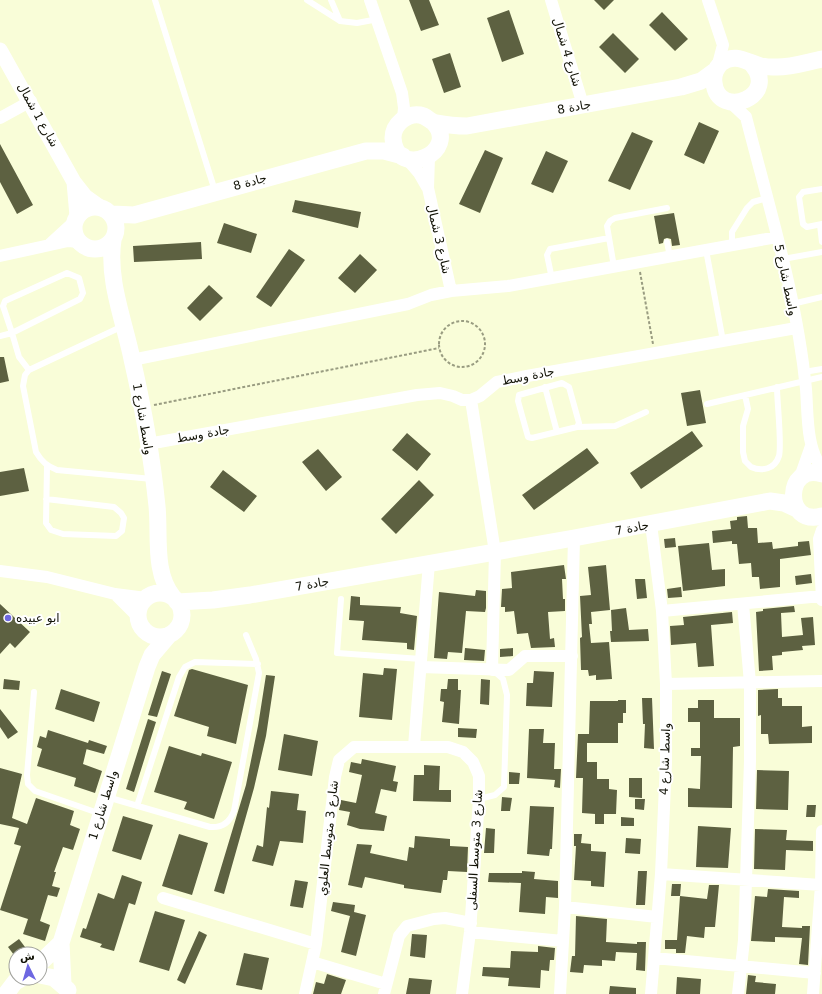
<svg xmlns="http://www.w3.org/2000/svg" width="822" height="994" viewBox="0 0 822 994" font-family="'DejaVu Sans',Vazirmatn,sans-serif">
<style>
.building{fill:#5d6141}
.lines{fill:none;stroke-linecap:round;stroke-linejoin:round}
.path{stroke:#999c81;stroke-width:2;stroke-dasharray:3 2;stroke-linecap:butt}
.service{stroke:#fff;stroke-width:6}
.minor{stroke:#fff;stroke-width:12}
.tertiary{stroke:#fff;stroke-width:15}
.secondary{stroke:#fff;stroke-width:17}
.poi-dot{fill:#6d67e1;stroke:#fff;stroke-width:1.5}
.labels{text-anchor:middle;stroke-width:4;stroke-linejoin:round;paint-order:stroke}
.street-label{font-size:12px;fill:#121307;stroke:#fff}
.poi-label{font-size:12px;fill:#121307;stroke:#fff;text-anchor:start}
</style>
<rect width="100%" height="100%" fill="#f9fdd8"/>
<path class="building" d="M409 0H429L439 25 421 31Z
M594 0H614L604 10Z
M509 10 524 54 502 62 487 18Z
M662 12 688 39 675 51 649 25Z
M613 33 639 59 625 73 599 47Z
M450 53 461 87 444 93 432 59Z
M699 122 719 131 704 164 684 155Z
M632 132 653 141 630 190 608 181Z
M0 144 33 205 17 214 0 182Z
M485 150 503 158 480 213 459 204Z
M546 151 568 161 553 193 531 184Z
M295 200 361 212 358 228 292 212Z
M674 213 680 245 672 246 671 239 667 238 664 239 663 243 659 244 654 216Z
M224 223 257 234 251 253 217 243Z
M201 242 202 259 134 262 133 246Z
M289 249 305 260 271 307 256 297Z
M360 254 377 270 355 293 338 278Z
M209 285 223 298 200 321 187 308Z
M0 357H4L9 381 0 383Z
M700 390 706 423 687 426 681 393Z
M692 431 703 446 641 489 630 473Z
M407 433 431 454 417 471 392 450Z
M587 448 599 463 534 510 522 495Z
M318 449 342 477 326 491 302 462Z
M24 468 29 491 0 496V472Z
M223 470 257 496 244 512 210 487Z
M419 480 434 495 396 534 381 519Z
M747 516 748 528H757L758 543 772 542 773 549 798 546V542L809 541 811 555 780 559V587L760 589 759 577H752L751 563 739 564 737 544H732V541L713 543 712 531 731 529 730 521 737 520V517Z
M675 538 676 547 665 548 664 539Z
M709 543 712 570 725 569V586L683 591 678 546Z
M564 565 566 579H562L563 599H565V611L548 612 550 639 554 638 555 647 531 648 528 633 517 634 514 611 505 612V607H501L502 589 512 588 511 572Z
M606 565 610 610 591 612 592 624H589L591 643 609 642 612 679 596 680V675L589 676 588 670H581L580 638 582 637 580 596 591 595 588 567Z
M811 574 812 583 796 585 795 576Z
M635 579H645L647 598 637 599Z
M681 587 682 597 668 598 667 589Z
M476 590 486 591V608L485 612 466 611 462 653 448 652 447 659 434 658 439 592 475 596Z
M351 596 360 597V605L401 607 400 613 417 616 414 650 407 649V643L362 640 364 621 349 620Z
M0 604 30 632 15 648 10 643 0 654Z
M794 606 795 612 781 613 782 637 803 635 801 618 813 617 815 645 802 646 803 650 782 652V655L772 656 773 670 759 671 756 612 763 611V609Z
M626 608 629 630 648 629 649 641 611 642 610 631H612L611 610Z
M732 612 733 623 711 625 714 666 698 667 696 643 671 645 670 626 684 625 683 617Z
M465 648 485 650 484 661 464 660Z
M513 648V656L500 657V649Z
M384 668 397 669 392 720 359 717 363 673 383 675Z
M192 669 248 685 236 744 207 736 209 727 174 716 189 670Z
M162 671 171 674 157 717 148 715Z
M534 671 554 672 552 707 526 706 527 683H533Z
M266 675 275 676 266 736 254 788 224 894 214 891 246 785 258 726Z
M4 679 20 681 19 690 3 689Z
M448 679H458V690H461L459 724 442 722 444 702 440 701 441 689H447Z
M481 679 490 680 489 705 480 704Z
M61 689 100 702 94 722 55 709Z
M778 689V698H782V706H802V727L812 726V743L769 744 768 734H761V715L758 716V690Z
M642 698H652L654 749 644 748 645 724H643Z
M618 700H626V713H623V723H618V743H587V762H597V779H609V789L617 790 616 814H604V824H595V814L582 813 583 778H576L578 734H589L590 701H618Z
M698 700H714V718H740V746L733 747 732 808 688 807V788L700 789 701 756H691V748H700V722H688V708H698Z
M0 709 18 732 8 739 0 727Z
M148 719 156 722 134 792 126 789Z
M458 728 477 729 476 738 458 737Z
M529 729H544L543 743H555L554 769H561L560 788 554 787 555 780 527 778Z
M48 730 88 743 83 764 102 771 95 793 74 786 76 778 37 766 42 749 37 747 40 736 46 738Z
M284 734 318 741 312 776 278 770Z
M89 740 107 746 104 754 86 749Z
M169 746 201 756 202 753 232 762 214 819 184 809 187 802 154 792Z
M362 759 396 766 393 781 398 782 396 792 381 789 375 813 387 816 384 831 360 829 347 825 350 812 339 810 341 800 356 803 362 775 349 772 351 762 361 764Z
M424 765 440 766 439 790H451V802L413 801 414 775H424Z
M0 768 22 774 12 818 27 824 36 798 74 811 70 825 80 829 73 850 63 847 54 872H56L52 886 60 888 57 897 48 895 40 921 50 925 45 941 23 934 28 919 0 910 21 846 14 844 19 828 0 824Z
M757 770 789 771 788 810 756 809Z
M509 772 520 773 519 784H509Z
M629 778H642V798L629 797Z
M271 791 299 794 297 810 306 811 303 843 280 841 273 866 252 861 257 845 263 847 267 807 269 808Z
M502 797 512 798 510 811H501Z
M635 799H645L644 810 635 809Z
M807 805H816L815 817H806Z
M530 806 554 807 552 849H550L549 856 527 854Z
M123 816 153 825 141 860 112 851Z
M621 817 634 818V826H621Z
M698 826 731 828 728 868 696 867Z
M486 828 495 829 494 853H484Z
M755 829 787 830 786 840 813 841V851L786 850 785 870 754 869Z
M179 834 208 843 192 895 162 886Z
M574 834H582L581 843 591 844V851L606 852 604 887 591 886V881L574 880 576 846H574Z
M415 836 450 839V846L468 847 467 872 448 871 447 880H443L441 893 404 888V885L365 877 362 888 348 885 357 844 372 845 370 853 407 861 409 847 414 848Z
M626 838 641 839 640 854 625 853Z
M522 871 535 872 534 879 558 881V898L546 897 545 914 519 912 521 883 488 882 489 873H522Z
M638 871H647L645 905H636Z
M122 875 142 882 135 905 129 903 114 951 100 947 102 944 80 937 83 928 86 929 98 893 114 899Z
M295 880 308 882 303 908 290 906Z
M672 884H681L680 896H671Z
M709 885H719L715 927H705L704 938 687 936 685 953H676V949H665V940H677L680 896 707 899Z
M768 889 799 891V898L784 897 782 927 802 928V926H810L808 965 799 964 802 938 775 937V942L751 941 755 896 767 897Z
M333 902 355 905 354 912 366 915 356 956 341 952 350 916 331 911Z
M155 911 185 920 169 971 139 962Z
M576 916 607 919 606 942 637 944V942H646L645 971 636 970 637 953 616 952 615 961 602 960V966L584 965 583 973 570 972 572 956H575Z
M199 931 207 935 185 984 177 980Z
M412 934 427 935 425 958 410 956Z
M19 939 25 947 14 955 8 947Z
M538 946 555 948 554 960H550L549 971 541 970 540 988 508 986 509 978 482 976 483 967 510 968 511 951 538 952Z
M244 953 269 958 262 990 236 985Z
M327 974 346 980 341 994H313L316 982 324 984Z
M748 975 756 976 755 982 776 984 775 994H746Z
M677 977 701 979 700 994H676Z
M409 978 432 980 430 994H406Z
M610 986 636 988V994H609Z"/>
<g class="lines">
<path class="path" d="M640 272 653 344
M439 344a23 23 0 1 1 46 0a23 23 0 1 1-46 0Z
M154 405 439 348"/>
<path class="service" d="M155 0 215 191
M307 0 340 21 357 23 378 19
M331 0 340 21
M822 189 803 192 799 197 803 224 807 227 822 224
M820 225 822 242
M667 242 670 257
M732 246V232L747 208 753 202 767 198
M706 250 723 341
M783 259 822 252
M614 267 607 226 610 221 615 218 667 208
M552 279 547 255 550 249 609 238
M792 304 822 297
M123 326 29 370 25 375 23 386 36 452C42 462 47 466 57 470L152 479
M0 336 12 333 3 306 5 301 67 273 79 278 83 293 80 299 12 333 19 357 29 370
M804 372 822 369
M562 383 569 387 579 423 577 427 532 438 528 437 518 401 519 395Z
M545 387 557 432
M745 395 748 409 743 426V452L745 461 751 467C762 472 775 469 779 456 782 444 777 402 777 387
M707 404 822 377
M577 427 615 426 646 412
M46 499 114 507 121 513 124 518 122 531 116 536 63 534 51 530 46 523 47 466
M341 599 337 653 421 659
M34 692 27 775 28 784 35 791 101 814
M107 797 210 827C222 828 230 822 234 811L259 673 256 659 246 635
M479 799 495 795 504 787 507 695 503 679 494 671
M137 806 179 677 185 667 195 662 258 664"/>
<path class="minor" d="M370 0 402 93 404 108 403 118
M551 0 583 105
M708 0 723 45 717 68
M730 102 746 117C769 207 797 297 806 389 808 414 806 448 822 468
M0 118 31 101
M429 157 428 188 451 291
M407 159 419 173 427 187
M50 244 74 222
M0 256 68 241 79 242
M132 360 408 304 431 295 451 291 508 286 777 237
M471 400 495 552 492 670
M148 444 417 395 440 393 453 396 462 400H471L480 396 497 382 527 376 796 328
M799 480 811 446
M822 530 819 539 822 600
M0 571 47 577 115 594 146 598
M115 594 138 617
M662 611 822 596
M421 667 509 670 525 656H572
M666 684 822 681
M414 746 429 563
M661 874 821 885
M163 898 316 944
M565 907 657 917
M470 932 563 941
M654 958 815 973
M312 962 386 984
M305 994 316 944 335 777 339 760 354 747H448L463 752 473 762 479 776V799L470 932 462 994
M384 994 399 936 407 926 434 919 445 918 471 923
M560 994 565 907 574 538
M651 994 661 874 666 763V684L662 611 651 524
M738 994 744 940 750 761V683L743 604
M813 994 821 885 822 831"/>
<path class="tertiary" d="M0 50 74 182 85 196 99 206
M74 182 77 216"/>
<path class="secondary" d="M750 62C783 96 718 121 714 83 713 76 716 68 721 63 735 52 748 63 761 66 766 67 772 67 777 67 792 67 807 62 822 59
M433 122C462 151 396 182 393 138 393 124 407 113 420 115 427 116 430 122 436 123 447 125 456 126 467 126L681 87 701 81 716 70
M74 228a21 21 0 1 1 42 0a21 21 0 1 1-42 0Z
M112 214 134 215 366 151H384L403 156
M113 240C107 280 124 320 132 359 143 407 152 457 157 506 160 536 153 572 173 597
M822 474C785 462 783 527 822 516
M138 615a22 22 0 1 1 44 0a22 22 0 1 1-44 0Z
M177 602 213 600 250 595 574 538 770 501 784 503 797 509
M40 963 61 943
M40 975 54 978 68 990
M63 984 61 943 147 667 152 655 169 635
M6 994 15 982 22 978"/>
</g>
<circle class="poi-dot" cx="8" cy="618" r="4"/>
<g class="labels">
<g class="street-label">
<text transform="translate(567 52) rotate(73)" y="4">شارع 4 شمال</text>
<text transform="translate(574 107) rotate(-10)" y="4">جادة 8</text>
<text transform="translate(38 115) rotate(61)" y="4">شارع 1 شمال</text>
<text transform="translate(250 182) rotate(-15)" y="4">جادة 8</text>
<text transform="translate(439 239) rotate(77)" y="4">شارع 3 شمال</text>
<text transform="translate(786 280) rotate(78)" y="4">واسط شارع 5</text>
<text transform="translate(528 376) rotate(-11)" y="4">جادة وسط</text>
<text transform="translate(143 419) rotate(80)" y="4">واسط شارع 1</text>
<text transform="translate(203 434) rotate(-10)" y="4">جادة وسط</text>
<text transform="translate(632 528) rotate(-11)" y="4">جادة 7</text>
<text transform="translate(312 584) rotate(-10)" y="4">جادة 7</text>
<text transform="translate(665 759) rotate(-88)" y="4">واسط شارع 4</text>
<text transform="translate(103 805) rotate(-73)" y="4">واسط شارع 1</text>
<text transform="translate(328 838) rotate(-84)" y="4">شارع 3 متوسط العلوي</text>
<text transform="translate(475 850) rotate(-87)" y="4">شارع 3 متوسط السفلى</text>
</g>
<g class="poi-label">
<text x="16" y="622">ابو عبيده</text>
</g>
</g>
<g transform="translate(28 966) rotate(355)"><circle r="19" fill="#ffffff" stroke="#a0a19c"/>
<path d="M0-3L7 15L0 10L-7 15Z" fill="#6d67e1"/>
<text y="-6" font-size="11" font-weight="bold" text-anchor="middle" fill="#121307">ش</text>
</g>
</svg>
